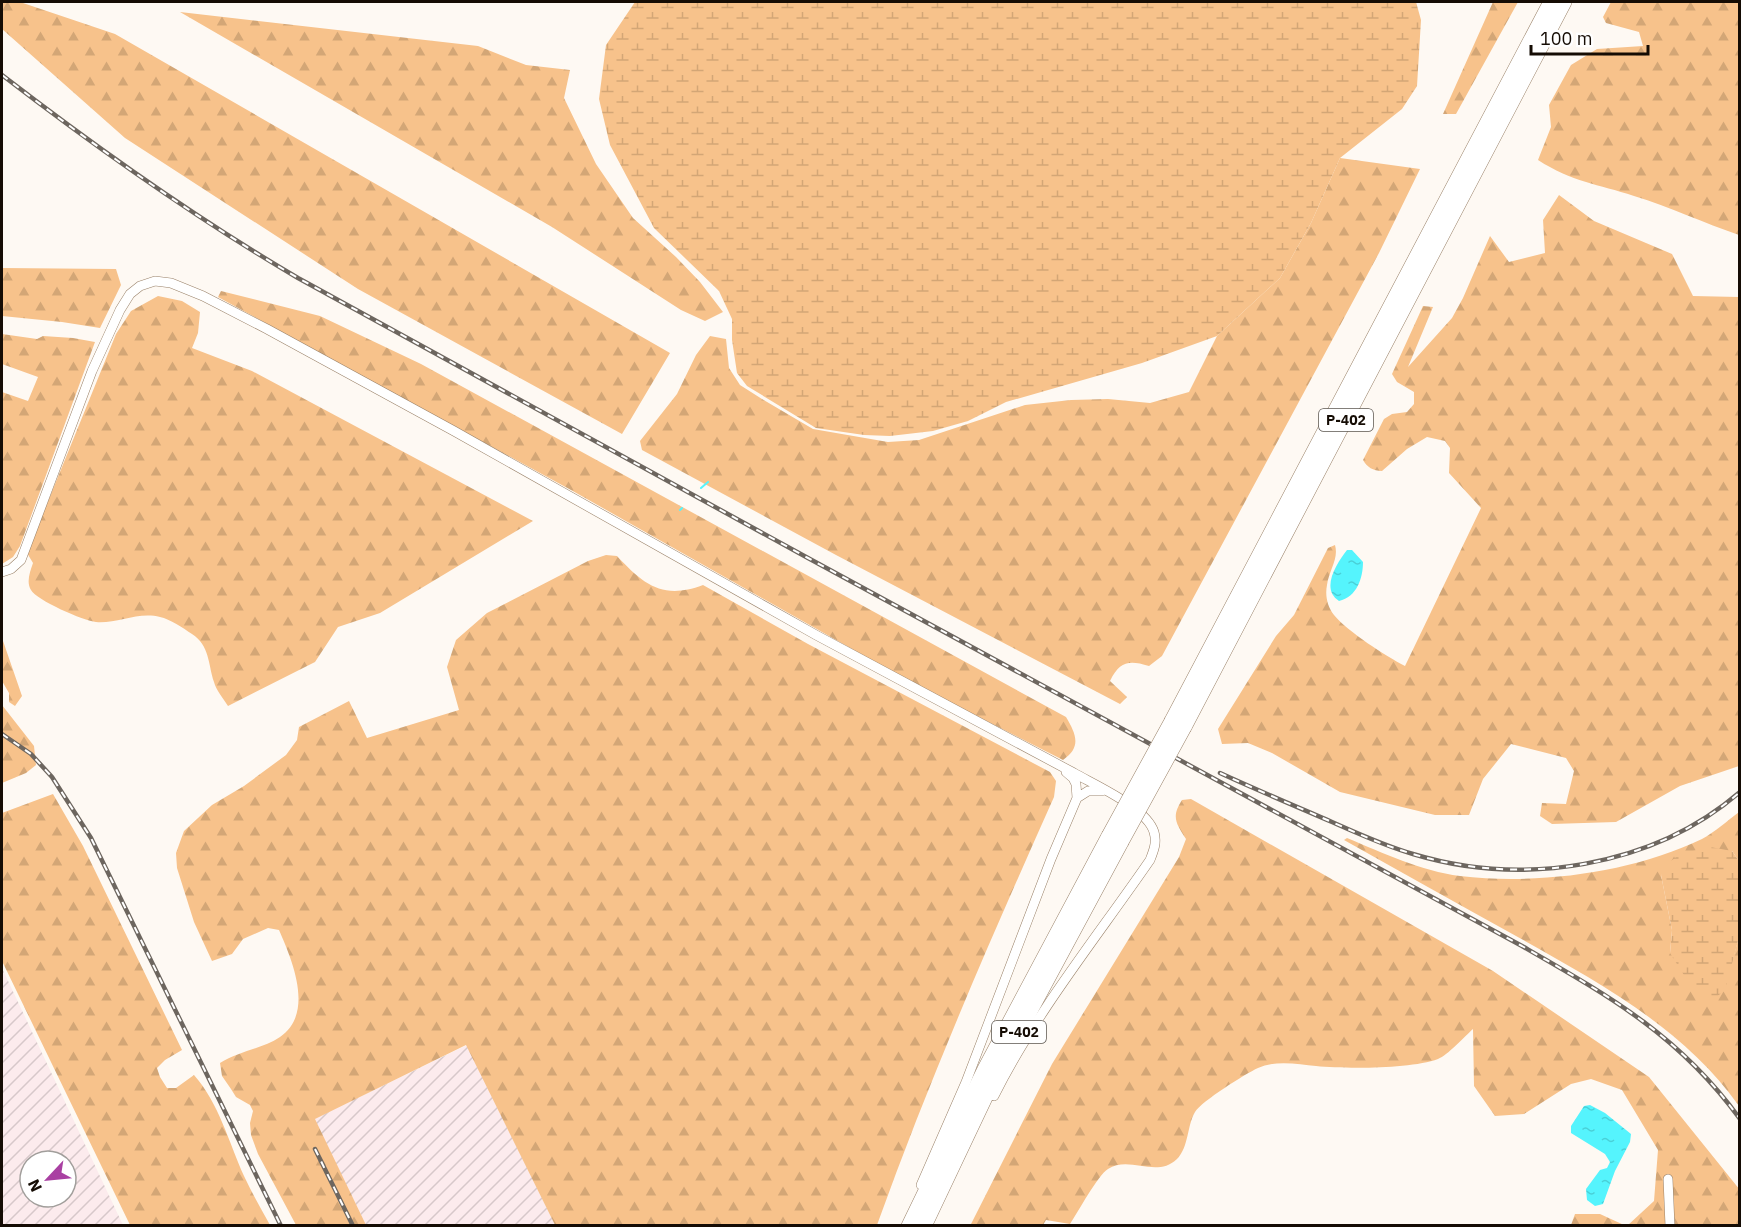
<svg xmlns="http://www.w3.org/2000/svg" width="1741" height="1227" viewBox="0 0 1741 1227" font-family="'IBM Plex Sans',sans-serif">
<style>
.industrial{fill:url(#industrial-furrows);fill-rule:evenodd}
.forest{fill:url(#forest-firs)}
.wetland{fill:url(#wetland-marsh)}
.water{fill:url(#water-ripples)}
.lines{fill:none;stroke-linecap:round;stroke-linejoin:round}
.stream{stroke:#55f4fd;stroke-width:2}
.minor-casing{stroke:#998168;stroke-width:10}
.primary-casing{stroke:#998168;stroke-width:16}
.minor{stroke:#fff;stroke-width:9}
.primary{stroke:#fff;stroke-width:15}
.rail-casing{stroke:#6d665f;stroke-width:4.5}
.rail{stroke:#fff;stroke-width:2;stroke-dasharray:7;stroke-linecap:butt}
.primary-bridge-casing{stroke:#998168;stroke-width:16;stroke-linecap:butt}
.primary-bridge{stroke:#fff;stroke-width:15}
.labels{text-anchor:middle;stroke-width:6;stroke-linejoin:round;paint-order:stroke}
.shield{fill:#fff;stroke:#5b554f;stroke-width:1.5}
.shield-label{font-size:14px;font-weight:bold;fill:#150c04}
</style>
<defs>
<pattern id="industrial-furrows" width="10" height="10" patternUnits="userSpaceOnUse" patternTransform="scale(1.5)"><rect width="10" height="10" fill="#fcebed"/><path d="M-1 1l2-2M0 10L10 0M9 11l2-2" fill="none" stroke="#d7c8ca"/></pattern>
<pattern id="forest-firs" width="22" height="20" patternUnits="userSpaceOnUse" patternTransform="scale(1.5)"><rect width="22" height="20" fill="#f7c28b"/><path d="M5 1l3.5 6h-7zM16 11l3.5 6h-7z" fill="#d3a676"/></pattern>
<pattern id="wetland-marsh" width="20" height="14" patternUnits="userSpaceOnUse" patternTransform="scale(1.5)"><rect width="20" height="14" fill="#f7c28b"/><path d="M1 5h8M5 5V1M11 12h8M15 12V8" fill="none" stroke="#d3a676"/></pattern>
<pattern id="water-ripples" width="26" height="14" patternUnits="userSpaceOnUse" patternTransform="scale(1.5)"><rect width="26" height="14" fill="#55f4fd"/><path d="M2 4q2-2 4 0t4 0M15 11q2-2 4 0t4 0" fill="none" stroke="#49d0d7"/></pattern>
</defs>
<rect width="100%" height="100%" fill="#fef9f3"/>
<path class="industrial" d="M2 968 122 1223 123 1225H2ZM30 1161H66V1197H30Z
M467 1045 555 1225H366L314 1119Z"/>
<path class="forest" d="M2 2H20L115 34 670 353 622 434 358 289 125 138 2 29Z
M1493 2H1518L1456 114H1443Z
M1611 2H1739V235C1704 223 1670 207 1634 196 1598 184 1572 182 1538 160L1551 127 1549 105 1571 65 1597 49 1643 46 1639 32 1606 23 1603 17Z
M180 12 478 46 526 65 570 70 564 98 596 164 633 218 676 257 700 282 723 312 705 321 681 310 552 227Z
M1340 158 1420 169 1379 253 1162 656 1149 666C1129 660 1120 661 1110 681L1127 697 1120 704 836 555 642 450 640 441 677 394 696 355 710 336 726 339 729 368 740 385 762 399 813 429 888 442 919 440 1025 405 1071 400 1108 399 1150 403 1189 392 1217 336 1280 278 1311 223Z
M1559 195 1594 221 1672 254 1693 296 1739 297V766L1680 786 1616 822 1552 824 1540 816 1542 803 1566 804 1574 771 1566 758 1511 744 1483 779 1469 815H1435L1340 792 1272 753 1248 743 1222 744 1218 729 1276 636 1294 615 1328 548 1335 545C1339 559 1329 570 1327 585 1325 595 1327 606 1334 615 1348 632 1386 656 1405 666L1481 508 1449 473 1450 448 1445 441 1427 437 1407 449 1382 471C1373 471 1367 467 1363 460L1384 419 1392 414 1407 412 1414 404V392L1397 382 1392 374 1423 306 1433 307 1408 367 1452 318 1463 298 1490 236 1509 262 1545 253 1543 220Z
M2 268 116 269 121 285 100 328 62 322 2 316Z
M221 291 320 316 421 364 1066 717C1076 734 1082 747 1063 760L912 683 571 490 218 297Z
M158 296 182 301 200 312 198 333 192 348 252 371 533 521 380 613 338 627 315 662 228 706C223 698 216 690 214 682 208 664 210 646 192 634 183 628 170 619 160 617 139 611 116 624 96 622 84 621 36 600 31 590 26 582 30 572 33 563L27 553 116 334 131 311Z
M2 334 37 339 43 336 73 338 95 342 20 546 13 557 2 564V392L28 401 38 377 2 364Z
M606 555 617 556C644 585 663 600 703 585L808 644 1050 772 1056 781 1054 797C991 938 929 1080 877 1225H555L466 1045 315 1119 366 1225H296L258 1154 251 1135 250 1123 253 1111 250 1105 236 1097 231 1089 222 1076 220 1063C239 1051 262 1049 280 1037 315 1013 292 960 279 930L268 928 243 939 232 954 212 961 194 922 177 868 176 853 184 831 212 805 244 786 286 755 297 740 299 727 349 701 367 738 459 710 447 667 456 640 487 613 588 561Z
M2 638 22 696 15 706 9 702V693L2 681Z
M2 705 34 746 36 765 26 773 2 783Z
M53 794 83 846 182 1050 165 1060 157 1068 160 1077 167 1088H176L194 1075C219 1103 229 1143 244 1176 252 1193 261 1209 270 1225H130L2 961V813Z
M1191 799 1493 971 1649 1077 1740 1190 1739 1225H1628L1654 1201 1658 1150 1622 1090 1591 1079 1571 1084 1524 1114 1495 1116 1474 1086 1473 1029C1464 1037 1448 1055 1438 1059 1411 1069 1346 1069 1316 1066 1298 1064 1275 1060 1258 1068 1245 1074 1202 1101 1195 1112 1187 1125 1189 1147 1177 1159 1156 1179 1130 1155 1108 1169 1098 1175 1078 1212 1070 1224L1046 1220 1043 1225 970 1226 1052 1064 1179 857 1186 839C1176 823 1171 817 1182 800Z
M1739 812V861L1732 851 1661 875 1672 930 1670 953 1733 958 1739 937V1106C1684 1028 1598 982 1516 936 1458 904 1401 872 1344 840L1347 838C1383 853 1421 871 1460 876 1538 885 1631 873 1702 839 1715 832 1727 821 1739 812Z
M1575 1214H1600L1624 1225H1571Z"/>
<path class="wetland" d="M635 2H1416L1421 20 1417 86 1402 109 1340 158 1311 223 1280 278 1217 336 1142 363 1006 402 968 421 933 431 890 436 864 435 816 428 747 386 737 373 732 340V319L719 291 654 228 610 145 599 99 606 45Z
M1710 847 1732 851 1739 861V937L1725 990 1709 1003 1694 991 1670 953 1672 930 1661 875 1667 864 1680 854Z"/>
<path class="water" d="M1347 550H1352L1363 562C1363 578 1357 597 1339 601 1320 589 1337 563 1347 550Z
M1590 1105 1605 1113 1631 1134 1630 1142 1615 1171 1603 1204 1595 1206 1587 1200 1586 1189 1600 1170 1607 1168 1610 1162 1605 1154 1571 1133V1126L1584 1106Z"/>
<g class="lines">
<path class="stream" d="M701 488 708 482
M680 510 682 508"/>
<defs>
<path id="minor" d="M2 572 11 569 21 560 92 371 120 310 130 294 140 286 155 281 171 283 203 296 267 329 454 431 816 635 1074 773C1095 785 1147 808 1154 832 1157 842 1154 850 1150 860 1097 937 1036 1012 994 1096
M1077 798 1088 791H1102
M1668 1179 1670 1226
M921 1185 966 1082 1051 859 1077 798 1076 784 1073 778 1066 772"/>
<path id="primary" d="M1172 721 1551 2
M1184 727 1564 2
M909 1226 985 1069 1109 836
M924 1226 996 1074 1121 842"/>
</defs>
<use href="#minor" class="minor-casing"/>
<use href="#primary" class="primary-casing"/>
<use href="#minor" class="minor"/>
<use href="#primary" class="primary"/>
<defs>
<path id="rail" d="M2 75C97 148 194 217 298 278L808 558 1522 946C1609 996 1679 1035 1740 1119
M2 734 31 754 52 777 91 838 281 1226
M1220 773C1257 790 1295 806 1332 822 1359 834 1385 846 1413 854 1522 887 1652 868 1740 792
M315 1149 353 1226"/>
</defs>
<use href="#rail" class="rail-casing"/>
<use href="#rail" class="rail"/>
<defs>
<path id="primary-bridge" d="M1109 836 1172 721
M1121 842 1184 727"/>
</defs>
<use href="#primary-bridge" class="primary-bridge-casing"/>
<use href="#primary-bridge" class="primary-bridge"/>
</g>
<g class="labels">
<g class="shield">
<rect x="1319" y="409" width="54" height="22" rx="4.5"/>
<rect x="992" y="1021" width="54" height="22" rx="4.5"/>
</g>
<g class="shield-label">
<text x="1346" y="425">Р-402</text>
<text x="1019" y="1037">Р-402</text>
</g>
</g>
<rect width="1741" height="1227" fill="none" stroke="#150c04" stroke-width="6"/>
<g transform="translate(48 1179) rotate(244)"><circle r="28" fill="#ffffff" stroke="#a19e9b" stroke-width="1.5"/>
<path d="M0-4.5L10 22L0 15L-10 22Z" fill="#a940a2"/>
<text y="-9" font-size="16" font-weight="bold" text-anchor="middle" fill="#150c04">N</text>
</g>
<path d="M1531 45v9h117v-9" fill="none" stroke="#150c04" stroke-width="3"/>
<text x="1540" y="45" font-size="18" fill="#150c04" stroke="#ffffff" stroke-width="4.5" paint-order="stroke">100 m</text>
</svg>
